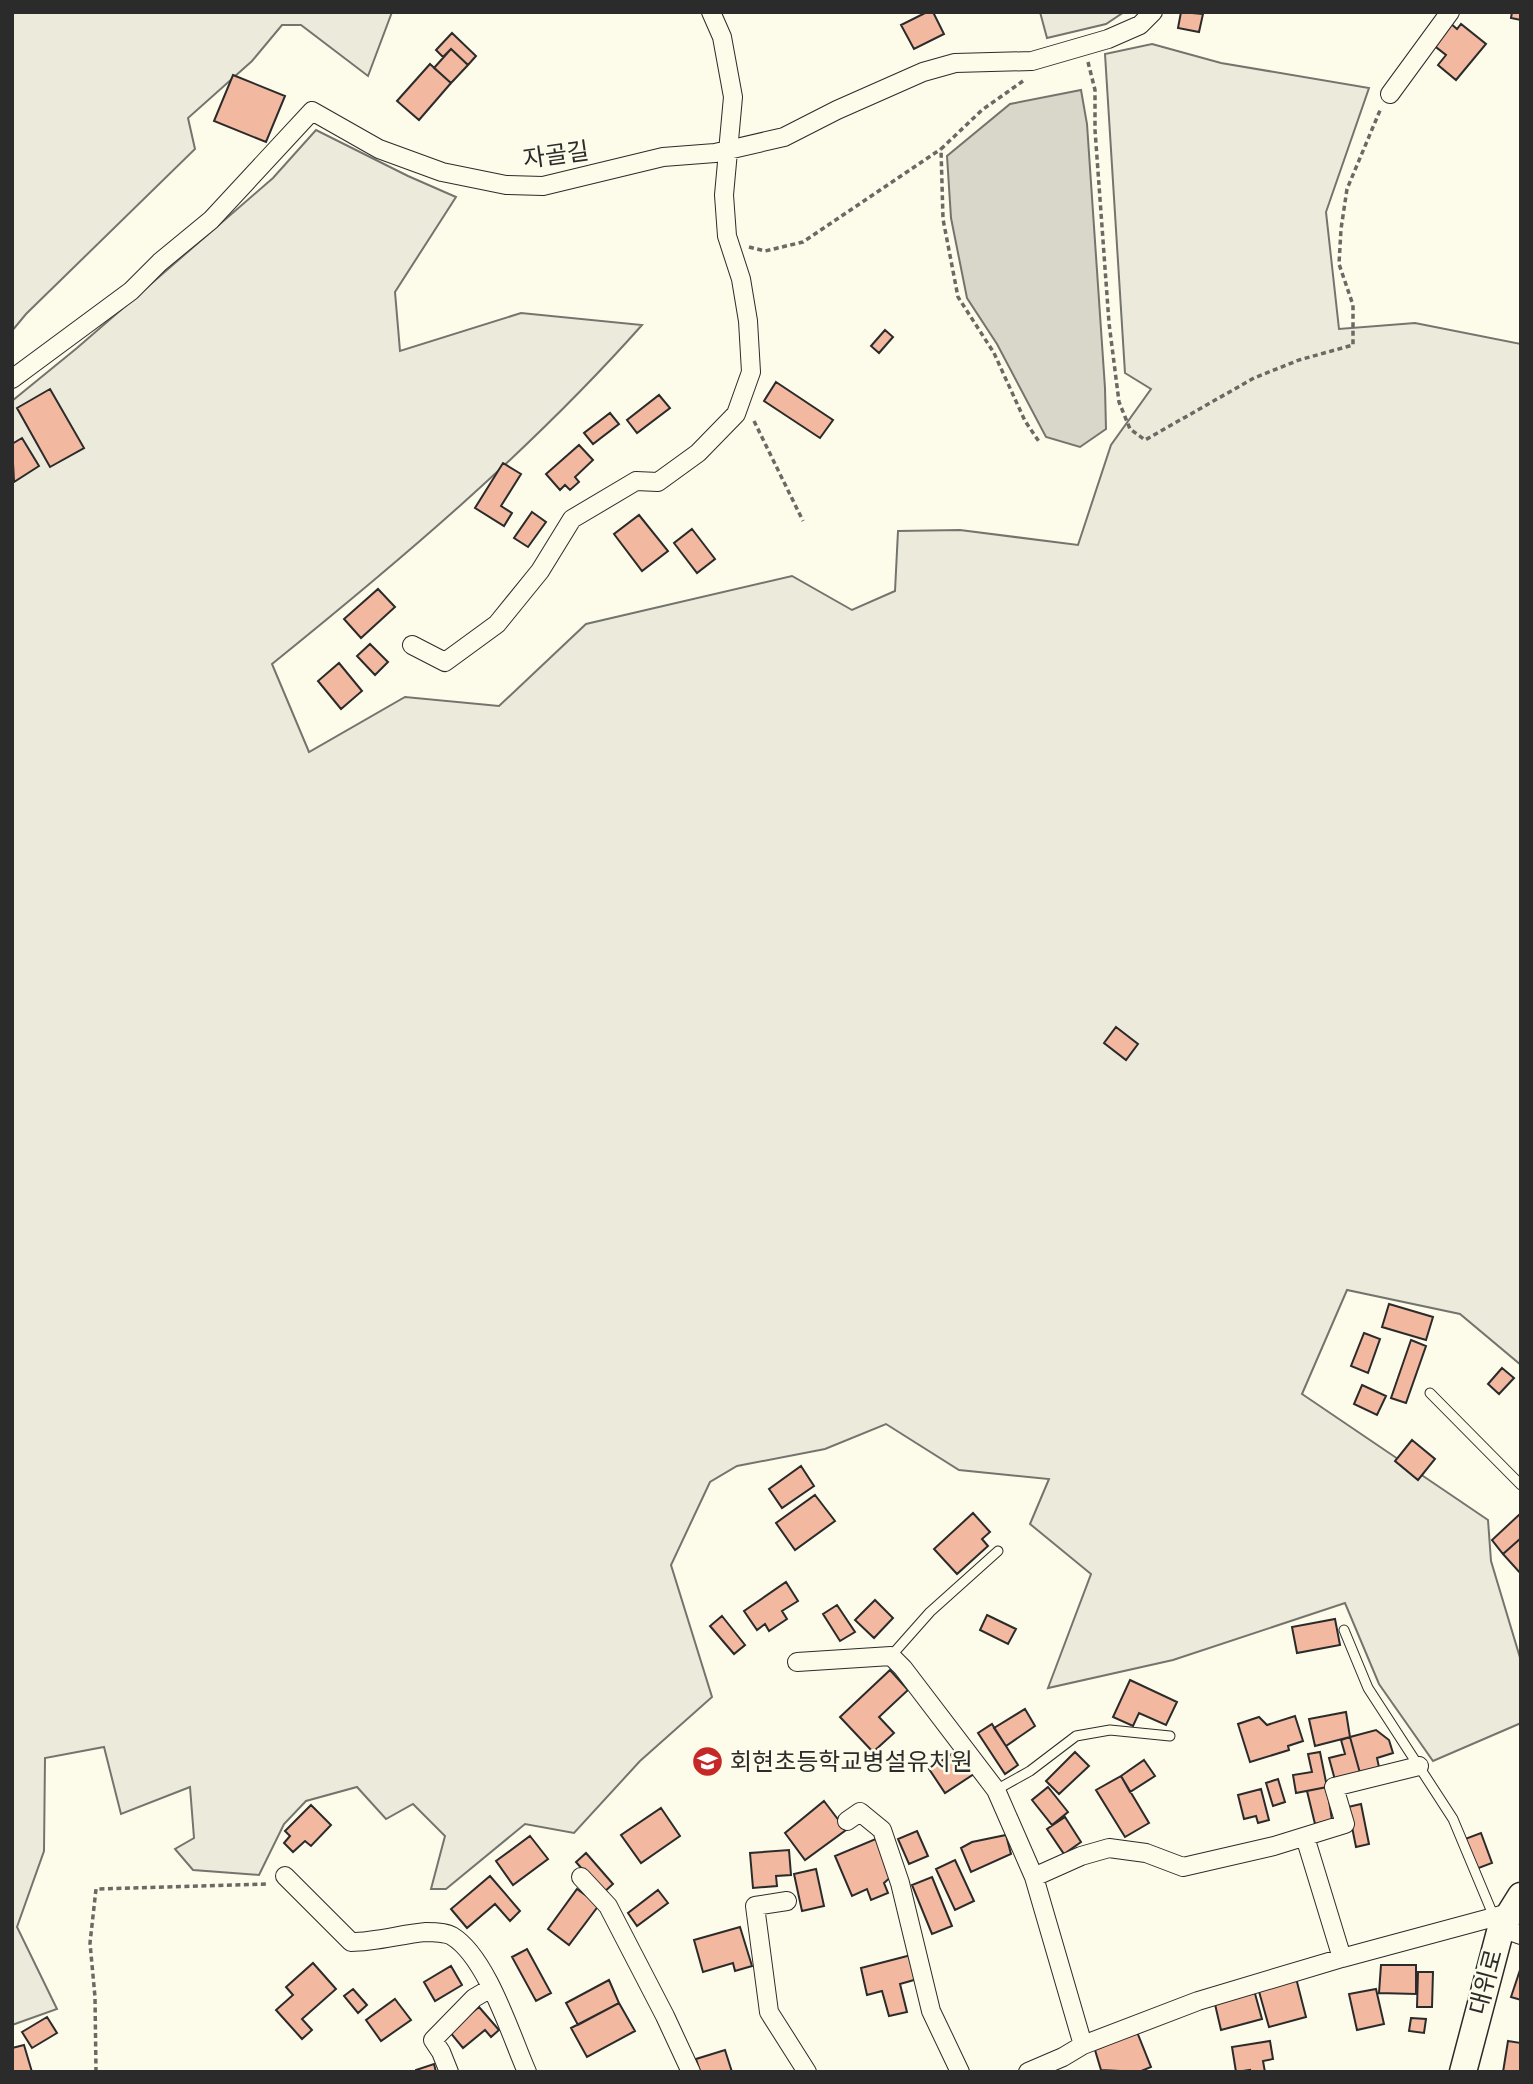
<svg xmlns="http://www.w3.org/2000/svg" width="1533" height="2084" viewBox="0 0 1533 2084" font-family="'Work Sans','Noto Sans KR',sans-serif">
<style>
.green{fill:#ecebdb;stroke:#74746e;stroke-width:2}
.water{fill:#d8d7c9;stroke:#74746e;stroke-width:2}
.building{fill:#f2b8a0;stroke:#2b2b2b;stroke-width:2}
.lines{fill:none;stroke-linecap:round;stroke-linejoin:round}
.lane-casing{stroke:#2b2b2b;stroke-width:11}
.street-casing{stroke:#2b2b2b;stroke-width:20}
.secondary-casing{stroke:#2b2b2b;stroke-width:29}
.path{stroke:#6a6964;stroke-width:3.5;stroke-dasharray:5 3.5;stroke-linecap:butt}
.lane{stroke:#fdfbea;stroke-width:9}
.street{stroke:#fdfbea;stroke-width:18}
.secondary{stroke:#fdfbea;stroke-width:26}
.labels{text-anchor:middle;stroke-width:5;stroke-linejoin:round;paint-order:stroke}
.street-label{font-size:24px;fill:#2b2b2b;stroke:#fdfbea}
.poi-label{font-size:24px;fill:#2b2b2b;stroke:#fdfbea;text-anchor:start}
</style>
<rect width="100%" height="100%" fill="#fdfbea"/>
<path class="green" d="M12 12H392L368 76 301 25H282L252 61 188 118 195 149 26 314 12 331Z
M1040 12H1124L1106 24 1047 38Z
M1152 44 1221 63 1369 88 1326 212 1339 329 1415 323 1521 344V1365L1460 1314 1347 1290 1302 1394 1488 1520 1491 1561 1521 1661V1723L1433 1761 1379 1684 1345 1603 1173 1660 1048 1688 1091 1574 1030 1524 1049 1479 959 1470 886 1424 825 1449 737 1466 710 1482 671 1565 712 1697 640 1761 574 1833 525 1824 446 1889H431L445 1836 413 1804 386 1819 357 1787 306 1801 284 1824 259 1875 193 1870 175 1849 194 1838 190 1787 121 1814 104 1747 45 1758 44 1851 17 1927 57 2009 12 2025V401L77 348 273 178 316 130 408 176 456 197 395 292 400 351 521 313 642 325C531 450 402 559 272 664L309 752 405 697 499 706 586 624 792 576 852 610 895 591 898 531 960 530 1078 545 1111 445 1151 389 1125 373 1105 54Z"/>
<path class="water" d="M1081 90 1087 124 1105 388 1106 429 1080 447 1046 437 997 344 967 298 951 218 947 156 1010 104Z"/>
<path class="building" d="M927 12H933L944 34 914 49 901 25Z
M1181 12 1203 14 1199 32 1178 28Z
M1512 12H1521V20L1511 18Z
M1449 22 1457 29 1461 24 1486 44 1456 80 1438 65 1446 55 1432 44Z
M452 33 476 56 468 65 451 49 443 57 436 50Z
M451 49 468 65 451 83 434 68Z
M430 64 451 83 419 120 397 101Z
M233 75 285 96 266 142 214 121Z
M885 330 893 337 879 353 871 346Z
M776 382 833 420 820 438 764 401Z
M50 389 84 448 50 467 17 408Z
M659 395 670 408 637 433 627 420Z
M610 413 619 424 593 444 584 433Z
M22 438 39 466 14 482 12 444Z
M579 445 593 460 575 477 579 482 570 490 565 485 560 490 546 474Z
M503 463 521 474 501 506 512 513 504 526 475 508Z
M532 512 546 522 528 547 514 538Z
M639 515 668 551 642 571 614 534Z
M692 529 715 559 697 573 674 543Z
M378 589 395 607 361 638 344 619Z
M370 644 388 662 375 675 357 656Z
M339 663 362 691 341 709 318 681Z
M1116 1027 1138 1044 1126 1060 1104 1043Z
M1389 1304 1433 1317 1426 1340 1382 1327Z
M1364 1333 1380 1339 1368 1373 1351 1366Z
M1411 1340 1426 1346 1406 1403 1391 1398Z
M1502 1368 1514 1378 1499 1394 1488 1384Z
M1362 1385 1386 1396 1377 1415 1354 1404Z
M1412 1440 1435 1459 1418 1480 1395 1461Z
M801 1466 814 1486 782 1508 769 1489Z
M815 1495 835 1521 795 1550 776 1523Z
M973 1513 990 1532 982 1539 988 1546 957 1574 934 1549Z
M1521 1513V1538L1503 1554 1492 1540Z
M1521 1538V1574L1503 1554Z
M786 1582 798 1601 782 1611 787 1619 769 1631 765 1624 757 1630 744 1611Z
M875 1600 893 1618 874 1638 855 1620Z
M837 1605 855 1632 840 1641 823 1614Z
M987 1615 1016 1629 1008 1644 980 1630Z
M722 1616 745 1645 734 1654 710 1626Z
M1335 1619 1340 1645 1297 1653 1292 1627Z
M890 1670 908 1690 879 1717 894 1733 873 1752 840 1717Z
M1130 1680 1177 1702 1166 1725 1139 1713 1133 1726 1113 1717Z
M1025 1709 1035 1726 1006 1746 994 1728Z
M1346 1712 1350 1737 1315 1746 1309 1719Z
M1295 1716 1303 1741 1288 1746 1289 1750 1250 1762 1238 1724 1259 1717 1267 1725Z
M992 1724 1018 1765 1005 1774 978 1733Z
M1376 1730 1389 1740 1393 1753 1377 1758 1379 1767 1360 1773 1350 1737Z
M1350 1737 1360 1773 1335 1780 1329 1758 1345 1754 1341 1740Z
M961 1748 977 1772 945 1793 929 1769Z
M1075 1752 1089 1766 1059 1794 1046 1781Z
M1320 1752 1327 1787 1296 1793 1293 1775 1312 1772 1308 1754Z
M1144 1760 1155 1776 1130 1792 1121 1776Z
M1121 1776 1149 1823 1125 1837 1096 1790Z
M1278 1779 1285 1802 1273 1806 1266 1783Z
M1048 1787 1068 1812 1052 1825 1032 1800Z
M1327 1787 1332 1820 1315 1824 1307 1791Z
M1261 1789 1269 1820 1258 1823 1256 1816 1244 1819 1238 1795Z
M824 1801 846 1830 805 1860 785 1833Z
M1361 1804 1369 1844 1356 1847 1348 1807Z
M311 1805 331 1825 311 1846 305 1841 293 1852 284 1843 290 1836 285 1831Z
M661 1808 680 1836 641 1863 621 1835Z
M1065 1817 1081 1842 1064 1854 1047 1829Z
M917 1831 928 1856 909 1864 898 1839Z
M1481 1833 1492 1863 1476 1869 1465 1839Z
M1006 1835 1011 1854 971 1872 961 1848 972 1842Z
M530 1836 548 1859 513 1885 496 1861Z
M878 1838 893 1875 884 1883 888 1893 871 1900 867 1889 852 1896 835 1856Z
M789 1850 791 1875 776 1876 777 1886 753 1888 750 1853Z
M586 1853 613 1884 603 1893 576 1862Z
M955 1860 974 1901 955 1910 936 1869Z
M816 1869 824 1906 802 1911 794 1874Z
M490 1876 520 1911 510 1921 495 1904 467 1928 451 1909Z
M932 1877 952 1926 932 1934 912 1885Z
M577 1889 599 1905 569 1945 548 1929Z
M658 1890 668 1903 637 1926 628 1913Z
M740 1927 752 1966 735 1971 733 1963 703 1972 694 1940Z
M527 1949 551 1993 536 2001 512 1957Z
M915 1954 921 1978 900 1984 907 2012 889 2016 882 1991 867 1995 861 1968Z
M313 1963 336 1989 302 2019 312 2030 302 2039 276 2010 293 1995 286 1987Z
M1381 1965H1416V1994L1379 1993Z
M451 1966 462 1985 435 2001 424 1982Z
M1521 1967V2000L1511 1997Z
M1418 1972H1433L1432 2007H1417Z
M1296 1978 1306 2017 1269 2027 1258 1988Z
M609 1980 619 2003 578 2025 566 2003Z
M353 1989 367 2005 358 2013 344 1996Z
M1376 1989 1384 2024 1357 2030 1349 1994Z
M1254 1990 1262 2019 1221 2030 1214 2000Z
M395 1999 411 2020 381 2041 366 2020Z
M619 2003 635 2031 587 2057 571 2028Z
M479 2007 499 2030 491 2037 485 2030 463 2048 449 2031Z
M47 2017 57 2033 32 2048 22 2032Z
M1411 2018 1426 2019 1424 2033 1409 2031Z
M1137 2032 1151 2067 1139 2072 1101 2070 1095 2050Z
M1270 2041 1273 2059 1263 2061 1265 2072H1250V2070L1236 2072 1232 2047Z
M1508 2041 1521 2043V2072H1503Z
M24 2045 32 2072H12V2048Z
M725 2050 732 2072H700L696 2059Z
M434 2064 436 2072H416V2070Z"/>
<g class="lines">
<defs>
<path id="lane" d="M1430 1393 1521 1485
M1344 1630 1368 1688 1453 1819 1494 1917
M891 1656 930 1612 998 1551
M996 1790 1030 1771 1076 1736 1110 1730 1170 1736"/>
<path id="street" d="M1390 94 1450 12
M12 379 131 291 160 262 211 220 312 111 379 149 442 172 506 185 543 186 663 157 715 153 784 137 837 110 923 72 955 63 1032 61 1108 39 1140 25 1153 12
M412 645 445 662 497 624 540 571 572 519 636 481 658 482 698 453 736 414 751 372 748 321 741 279 727 236 724 195 733 97 722 37 711 12
M797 1662 891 1656 903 1668 996 1790 1034 1877 1083 2045
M847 1821 860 1812 882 1830 900 1883 931 2011 960 2072
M1305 1837 1342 1958
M285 1876 351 1942C377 1942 401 1934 426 1932 433 1932 447 1933 452 1936 487 1957 511 2036 527 2072
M581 1877 608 1906 665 2016 691 2072
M1034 1877 1081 1856 1109 1848 1146 1853 1183 1867 1274 1846 1345 1824 1334 1787 1419 1766
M787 1901 755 1906 769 2012 807 2072
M1501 1928 1521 1935
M449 2072 441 2052 433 2040 474 1998 491 1988
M1028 2072 1063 2057 1083 2045 1198 2001 1342 1958 1509 1913"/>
<path id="secondary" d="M1463 2072 1501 1928 1521 1896"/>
</defs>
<use href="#lane" class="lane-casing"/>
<use href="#street" class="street-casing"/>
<use href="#secondary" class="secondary-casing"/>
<path class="path" d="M1088 62 1095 90V130L1109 323 1119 402 1130 429 1145 440 1254 378 1299 360 1353 345V305L1339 264 1341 229 1347 189 1381 108
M1023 81 982 110 941 149 943 219 958 297 994 353 1025 421 1040 443
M749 247 765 251 803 242 941 149
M754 421 803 521
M96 2072 95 1997 90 1943 96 1889 268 1884"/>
<use href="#lane" class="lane"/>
<use href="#street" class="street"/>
<use href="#secondary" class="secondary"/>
</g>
<defs>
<symbol id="school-disc" viewBox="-11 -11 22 22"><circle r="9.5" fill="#c62828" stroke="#fdfbea"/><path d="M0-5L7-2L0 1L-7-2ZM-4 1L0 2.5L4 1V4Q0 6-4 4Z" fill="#fff"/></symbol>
</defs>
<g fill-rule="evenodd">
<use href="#school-disc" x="690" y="1744" width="35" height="35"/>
</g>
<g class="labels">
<g class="street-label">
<text transform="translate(556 155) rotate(-8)" y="8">자골길</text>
<text transform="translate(1486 1982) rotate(-75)" y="8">대위로</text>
</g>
<g class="poi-label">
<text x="730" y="1770">회현초등학교병설유치원</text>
</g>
</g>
<rect width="1533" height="2084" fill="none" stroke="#2b2b2b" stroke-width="28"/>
</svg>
